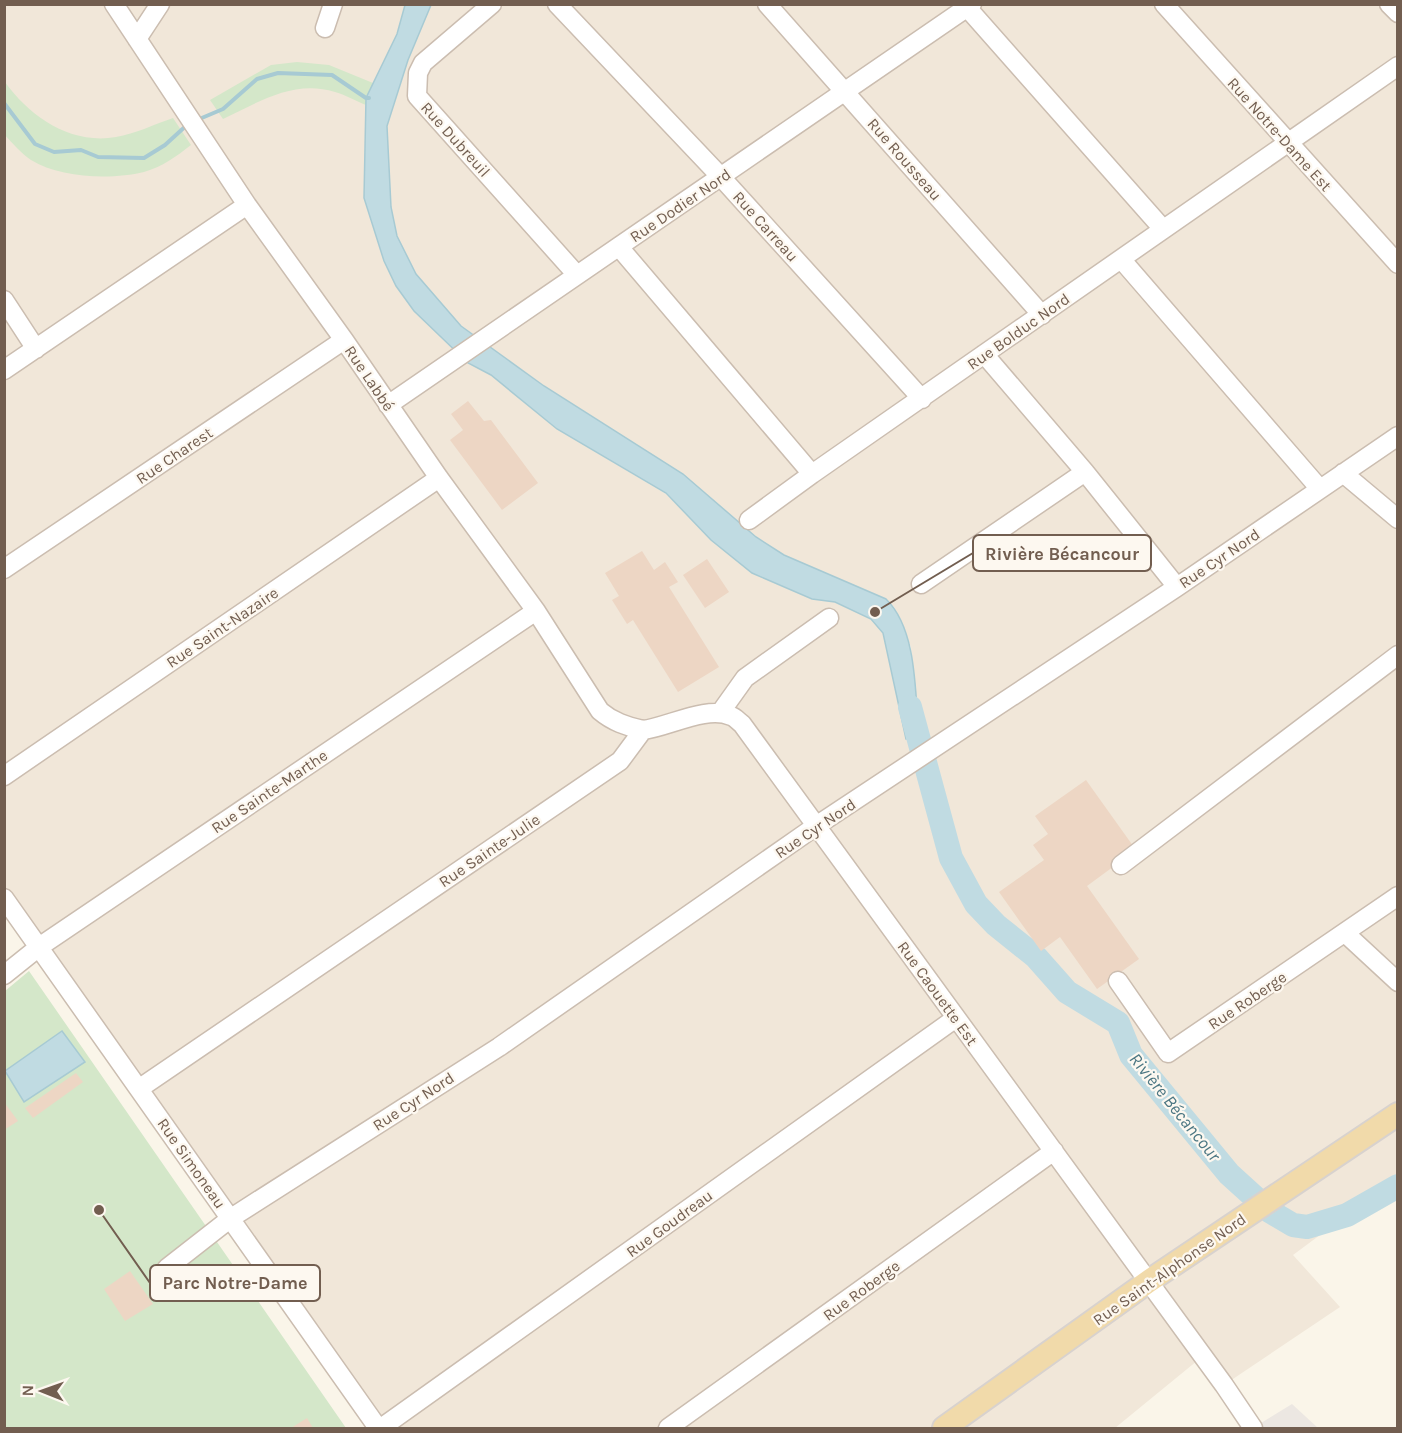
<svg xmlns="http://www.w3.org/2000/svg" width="1402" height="1433" viewBox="0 0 1402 1433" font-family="Karla,sans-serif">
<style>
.residential{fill:#f1e7d9}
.industrial{fill:#ece7e2}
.green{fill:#d4e7c9}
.water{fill:#c0dbe2;stroke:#a7cad3;stroke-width:1.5}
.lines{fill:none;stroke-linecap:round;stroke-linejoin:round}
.stream{stroke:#a7cad3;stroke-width:4}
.river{stroke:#c0dbe2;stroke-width:24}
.building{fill:#edd6c4}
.minor-casing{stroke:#cbbdb0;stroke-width:21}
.major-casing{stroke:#d8d2ce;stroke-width:26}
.minor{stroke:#fff;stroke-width:18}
.major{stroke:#f1daaa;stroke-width:22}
.labels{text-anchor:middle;stroke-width:4.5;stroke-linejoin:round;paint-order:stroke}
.street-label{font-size:16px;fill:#725e50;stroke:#fdf8f0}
.water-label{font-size:18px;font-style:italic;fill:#4c7783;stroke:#fdf8f0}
.leader{fill:none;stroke:#725e50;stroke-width:2}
.callout-dot{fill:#725e50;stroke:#fdf8f0;stroke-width:2}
.callout{fill:#fdf8f0;stroke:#725e50;stroke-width:2}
.callout-label{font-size:18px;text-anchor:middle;font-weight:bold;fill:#725e50}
</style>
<rect width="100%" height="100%" fill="#faf5e9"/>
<path class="residential" d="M4 5H405L397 34 366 98 364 198 468 363 491 375 557 429 666 494 711 540 752 573 812 599 835 602 871 619 883 633 906 739 919 737 911 647 894 607 886 599 784 555 756 537 683 474 544 386 461 326 416 274 397 236 391 207 387 126 408 60 431 5H1397L1398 1186 1347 1215 1293 1255 1340 1307 1224 1385 1203 1356 1115 1428H377L5 908Z"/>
<path class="industrial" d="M1292 1404 1318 1428H1253Z"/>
<path class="green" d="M297 62 329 65 373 83 366 98V105C356 101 346 95 335 92 294 79 259 102 223 119L210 100 271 65Z
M5 82C30 117 71 145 116 137 135 134 155 124 173 118L191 145C177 156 162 167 144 172 111 180 60 178 31 160 22 154 12 143 5 135Z
M29 971 346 1428H5V991Z"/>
<path class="water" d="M405 5H431L408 60 387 126 391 207 397 236 416 274 461 326 544 386 683 474 756 537 784 555 886 599C918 630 915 696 919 738L906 739 883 633 871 619 835 602 812 599 752 573 711 540 666 493 557 429 491 375 468 363 414 311 396 286 384 261 364 198 366 98 397 34Z
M62 1031 85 1062 24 1102 5 1071Z"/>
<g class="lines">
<path class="stream" d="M4 103 35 144 54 152 81 150 98 157 144 158 165 145 188 124
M197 120 223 109 257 79 278 73 332 75 366 98H369"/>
<path class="river" d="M910 707 951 858 976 904 996 925 1036 957 1067 992 1118 1023 1131 1055 1229 1174 1271 1212 1293 1225 1307 1227 1347 1215 1398 1186"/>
</g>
<path class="building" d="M468 401 484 421 491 420 538 483 502 510 450 440 463 430 451 414Z
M642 551 654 570 665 562 678 582 669 587 719 667 678 692 633 620 627 624 612 600 619 596 605 573Z
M707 559 729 592 705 608 683 575Z
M1086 780 1136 850 1087 886 1139 959 1097 989 1060 937 1041 951 999 892 1044 860 1033 845 1048 834 1035 816Z
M76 1073 83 1082 33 1118 25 1108Z
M4 1102 18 1121 4 1130Z
M130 1271 153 1304 125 1321 104 1289Z
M307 1418 313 1428H291Z"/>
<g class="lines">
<defs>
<path id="minor" d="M114 4 247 205 344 340 439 478 536 611 600 711C613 722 626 726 643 730
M492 4 423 63 418 73 417 96 577 275
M557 4 721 177 922 399
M767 4 1042 315
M964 4 1163 229
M1164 4 1398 264
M1389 4 1398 13
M325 28 333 4
M137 39 160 4
M619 247 812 474
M1121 259 1320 489
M4 300 36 349
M984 354 1085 472 1177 587
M4 370 247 205
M388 405 972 4
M1343 473 1398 519
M749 520 812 474 1398 66
M4 569 344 340
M921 584 1085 472
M720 713 745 678 829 618
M4 776 439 478
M1121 865 1398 655
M4 898 378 1428
M1345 933 1398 982
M4 975 39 947 536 611
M1118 981 1168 1053 1398 896
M140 1088 620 761 643 730C668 727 707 705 731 716 735 717 739 722 742 724L1224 1385 1253 1428
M167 1268 231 1218 499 1047 816 826 1177 587 1398 436
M381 1428 956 1018
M668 1428 1054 1151"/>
<path id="major" d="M944 1428 1149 1281 1398 1114"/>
</defs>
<use href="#minor" class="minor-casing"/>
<use href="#major" class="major-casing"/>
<use href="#minor" class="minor"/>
<use href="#major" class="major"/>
</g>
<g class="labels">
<g class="street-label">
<text transform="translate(1280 134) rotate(48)" y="6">Rue Notre-Dame Est</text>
<text transform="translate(456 139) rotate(48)" y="6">Rue Dubreuil</text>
<text transform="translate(905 159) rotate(49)" y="6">Rue Rousseau</text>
<text transform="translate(680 205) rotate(-34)" y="6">Rue Dodier Nord</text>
<text transform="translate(766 226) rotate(48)" y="6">Rue Carreau</text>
<text transform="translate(1018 331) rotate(-35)" y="6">Rue Bolduc Nord</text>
<text transform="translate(370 378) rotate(56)" y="6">Rue Labbé</text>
<text transform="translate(174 455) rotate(-34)" y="6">Rue Charest</text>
<text transform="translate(1219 558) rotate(-34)" y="6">Rue Cyr Nord</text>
<text transform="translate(222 627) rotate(-34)" y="6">Rue Saint-Nazaire</text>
<text transform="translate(269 791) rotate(-34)" y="6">Rue Sainte-Marthe</text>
<text transform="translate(815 828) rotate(-34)" y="6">Rue Cyr Nord</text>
<text transform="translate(489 850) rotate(-34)" y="6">Rue Sainte-Julie</text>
<text transform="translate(938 993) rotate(54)" y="6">Rue Caouette Est</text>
<text transform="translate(1247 1000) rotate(-34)" y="6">Rue Roberge</text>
<text transform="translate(413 1101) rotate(-33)" y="6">Rue Cyr Nord</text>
<text transform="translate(192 1163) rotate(55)" y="6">Rue Simoneau</text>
<text transform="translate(669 1223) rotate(-36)" y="6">Rue Goudreau</text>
<text transform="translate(1169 1269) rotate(-35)" y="6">Rue Saint-Alphonse Nord</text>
<text transform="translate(861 1290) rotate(-36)" y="6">Rue Roberge</text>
</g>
<g class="water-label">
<text transform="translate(1175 1107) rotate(51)" y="6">Rivière Bécancour</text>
</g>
</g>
<path class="leader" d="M875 612L973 553M99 1210L150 1283"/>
<g class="callout-dot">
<circle cx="875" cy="612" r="6"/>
<circle cx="99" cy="1210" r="6"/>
</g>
<g class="callout">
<rect x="973" y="535" width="178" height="36" rx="6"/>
<rect x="150" y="1265" width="170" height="36" rx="6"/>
</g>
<g class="callout-label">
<text x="1062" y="560">Rivière Bécancour</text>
<text x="235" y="1289">Parc Notre-Dame</text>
</g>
<rect width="1402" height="1433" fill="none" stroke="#725e50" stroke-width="12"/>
<g transform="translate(42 1391) rotate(271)" stroke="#fdf8f0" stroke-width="4.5" paint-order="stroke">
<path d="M0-4.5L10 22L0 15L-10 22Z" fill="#725e50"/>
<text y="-9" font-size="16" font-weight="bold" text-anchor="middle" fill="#725e50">N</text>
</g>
</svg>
